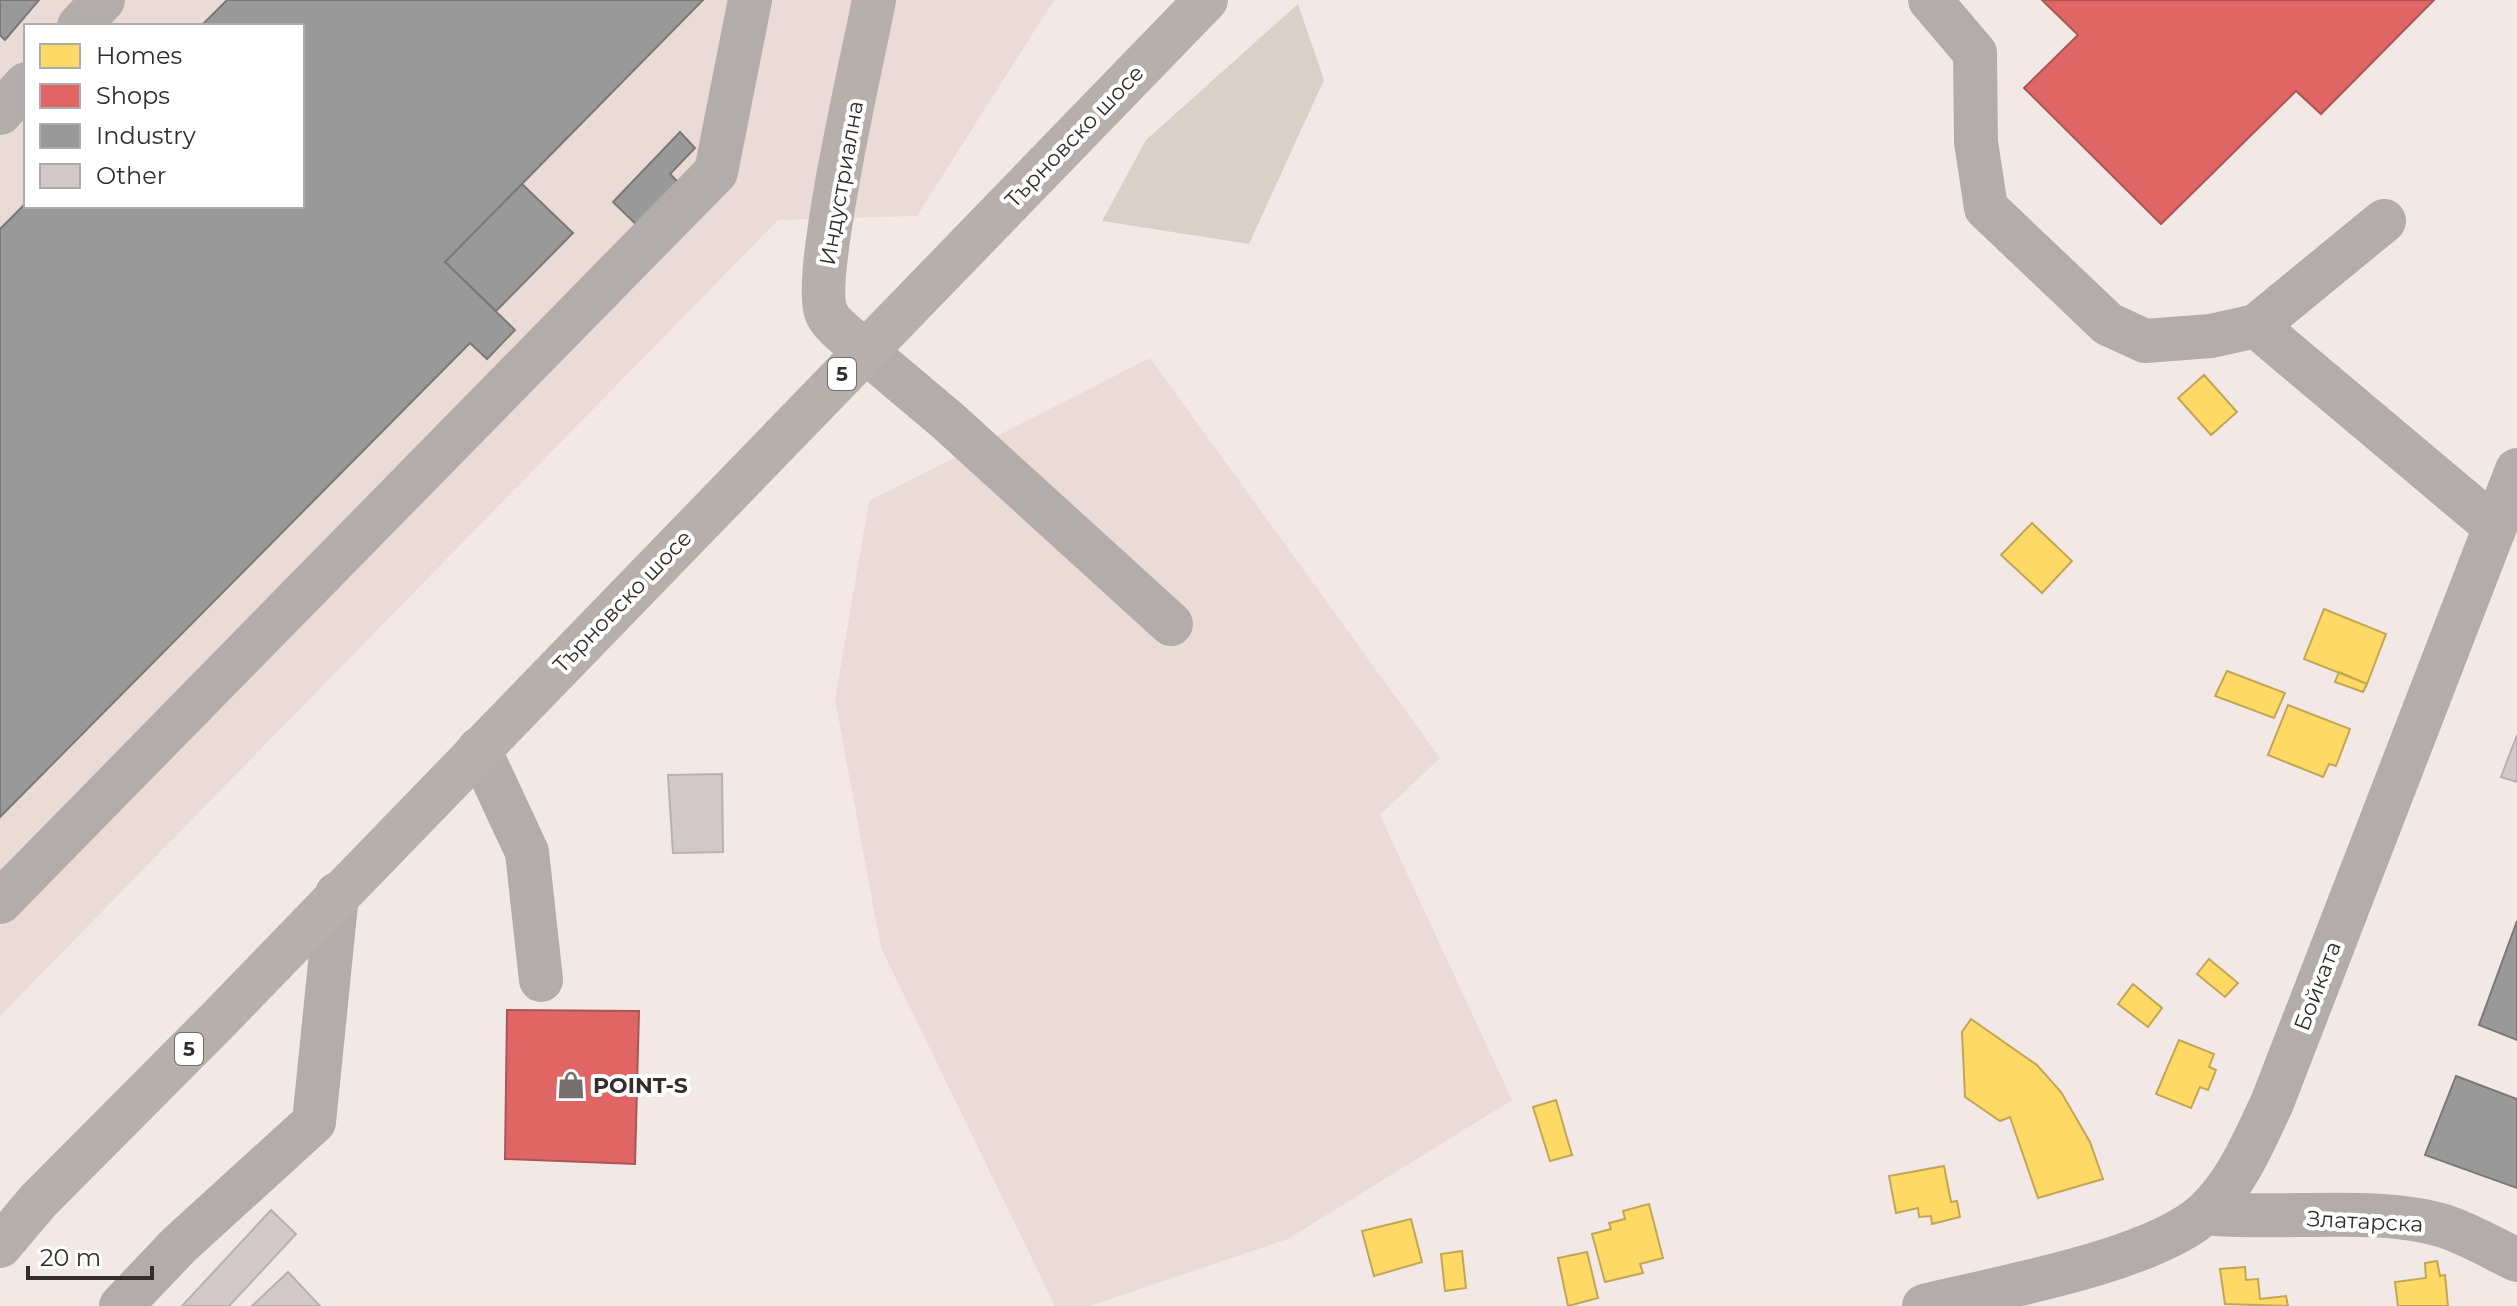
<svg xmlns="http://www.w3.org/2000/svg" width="2517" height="1306" viewBox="0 0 2517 1306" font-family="Montserrat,sans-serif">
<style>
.built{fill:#ebdbd7;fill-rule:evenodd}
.green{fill:#d9d1c7}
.homes{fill:#ffd966;stroke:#c2a655;stroke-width:2}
.shops{fill:#e06666;stroke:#ac5555;stroke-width:2}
.industry{fill:#999;stroke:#7a7978;stroke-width:2}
.building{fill:#d3c9c9;stroke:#b7b1b1;stroke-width:2}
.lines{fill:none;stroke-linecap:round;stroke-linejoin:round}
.minor{stroke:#b2adab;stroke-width:44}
.major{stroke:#b6afac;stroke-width:44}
.labels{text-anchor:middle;stroke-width:8;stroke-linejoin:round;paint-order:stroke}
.shield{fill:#fff;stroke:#706d6b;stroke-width:2}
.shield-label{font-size:20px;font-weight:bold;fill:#332e2c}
.street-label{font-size:22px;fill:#332e2c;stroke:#fff}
.poi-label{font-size:22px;font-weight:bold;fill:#332e2c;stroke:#fff;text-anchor:start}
</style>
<rect width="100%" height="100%" fill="#f2e9e7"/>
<path class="built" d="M0 0H1054L917 216 778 220 0 1016ZM26 26H302V206H26Z
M1150 358 1440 758 1380 815 1512 1100 1288 1239 1089 1306H1055L881 948 835 700 869 501Z"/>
<path class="green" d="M1298 4 1324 80 1249 244 1102 221 1146 140Z"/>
<path class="homes" d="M2204 375 2237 412 2211 435 2178 398Z
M2032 523 2072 561 2042 593 2001 555Z
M2324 609 2386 634 2367 684 2304 659Z
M2227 671 2285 693 2274 718 2215 696Z
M2339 672 2367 684 2363 692 2335 682Z
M2288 705 2350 729 2336 766 2329 764 2323 777 2268 755Z
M2209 959 2238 983 2225 997 2197 974Z
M2133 984 2162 1008 2148 1027 2118 1004Z
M1971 1019 2037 1065 2061 1092 2090 1142 2103 1179 2038 1198 2010 1117 2000 1121 1965 1097 1962 1032Z
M2179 1040 2214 1054 2209 1067 2216 1070 2208 1090 2200 1087 2191 1108 2156 1094Z
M1556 1100 1572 1155 1550 1161 1533 1107Z
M1944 1166 1951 1202 1957 1201 1960 1217 1932 1224 1931 1216 1919 1217 1918 1208 1896 1213 1889 1176Z
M1649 1204 1663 1258 1640 1264 1643 1273 1605 1282 1592 1234 1611 1229 1609 1223 1625 1219 1623 1211Z
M1411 1219 1422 1262 1374 1276 1362 1231Z
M1462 1251 1466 1288 1445 1291 1441 1254Z
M1587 1252 1598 1298 1568 1306 1558 1258Z
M2437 1261 2440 1276 2445 1275 2448 1306H2398L2395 1282 2426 1278 2425 1263Z
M2245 1267 2246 1280 2258 1279 2260 1299 2286 1296 2288 1306 2225 1304 2220 1269Z"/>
<path class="shops" d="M2042 0H2434L2321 114 2296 91 2161 224 2024 88 2078 35Z
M507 1010 639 1011 635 1164 505 1159Z"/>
<path class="industry" d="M0 0H39L5 40 0 35Z
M227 0H703L445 262 515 330 487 359 470 343 0 817V229L26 203V206H302V26H201Z
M680 132 695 148 670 174 683 187 642 230 613 202Z
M522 184 573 233 496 311 445 262Z
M2517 921V1040L2479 1025Z
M2456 1076 2517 1099V1188L2425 1155Z"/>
<path class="building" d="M2517 735V782L2501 777Z
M722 774 723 852 673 853 668 775Z
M271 1210 296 1234 229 1306H182Z
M288 1272 320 1306H252Z"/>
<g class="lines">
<path class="minor" d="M1930 0 1975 53 1976 142 1986 208 2108 324 2145 341 2211 336 2256 326 2384 221
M79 26 103 0
M0 113 26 84
M2256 326 2495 527
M865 351 948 421 1171 624
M479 749 527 852 541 980
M0 902 716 172 750 0
M2205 1213C2280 1221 2374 1205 2444 1226 2469 1234 2494 1249 2517 1260
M121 1306 179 1245 314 1122 337 894
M1924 1306C1997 1288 2154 1261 2206 1212 2237 1183 2254 1141 2272 1103L2517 470"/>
<path class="major" d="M865 351C854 341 831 326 826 312 812 273 864 54 874 0
M0 1246 38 1201 221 1017 1206 0"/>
</g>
<defs>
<symbol id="shop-bare" viewBox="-9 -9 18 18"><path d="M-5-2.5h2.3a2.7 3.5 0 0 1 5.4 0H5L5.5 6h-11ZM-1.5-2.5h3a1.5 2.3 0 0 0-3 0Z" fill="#766f6d" stroke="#fff" stroke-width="2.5" paint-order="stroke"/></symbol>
</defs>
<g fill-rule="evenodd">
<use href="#shop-bare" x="551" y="1065" width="40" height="40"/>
</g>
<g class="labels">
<g class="shield">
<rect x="828" y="358" width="28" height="32" rx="6"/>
<rect x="175" y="1033" width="28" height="32" rx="6"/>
</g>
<g class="shield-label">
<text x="842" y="381">5</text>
<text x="189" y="1056">5</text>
</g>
<g class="street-label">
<text transform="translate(1074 136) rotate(-46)" y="8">Търновско шосе</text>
<text transform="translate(841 183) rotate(-80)" y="8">Индустриална</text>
<text transform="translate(622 601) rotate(-46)" y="8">Търновско шосе</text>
<text transform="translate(2317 986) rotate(-69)" y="8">Бойката</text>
<text transform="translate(2365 1221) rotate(3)" y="8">Златарска</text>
</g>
<g class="poi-label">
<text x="593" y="1093">POINT-S</text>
</g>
</g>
<rect x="24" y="24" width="280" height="184" fill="#ffffff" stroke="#adabab" stroke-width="2"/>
<rect x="40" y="44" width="40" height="24" fill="#ffd966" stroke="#adabab" stroke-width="2"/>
<text x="96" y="64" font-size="24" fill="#332e2c">Homes</text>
<rect x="40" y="84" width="40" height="24" fill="#e06666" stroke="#adabab" stroke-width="2"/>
<text x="96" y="104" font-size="24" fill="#332e2c">Shops</text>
<rect x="40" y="124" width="40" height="24" fill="#999999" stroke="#adabab" stroke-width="2"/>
<text x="96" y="144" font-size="24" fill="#332e2c">Industry</text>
<rect x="40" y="164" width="40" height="24" fill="#d3c9c9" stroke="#adabab" stroke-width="2"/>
<text x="96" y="184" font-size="24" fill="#332e2c">Other</text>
<path d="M28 1266v12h124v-12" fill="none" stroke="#332e2c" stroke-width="4"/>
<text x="40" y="1266" font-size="24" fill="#332e2c" stroke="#ffffff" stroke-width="6" paint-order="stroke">20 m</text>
</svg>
